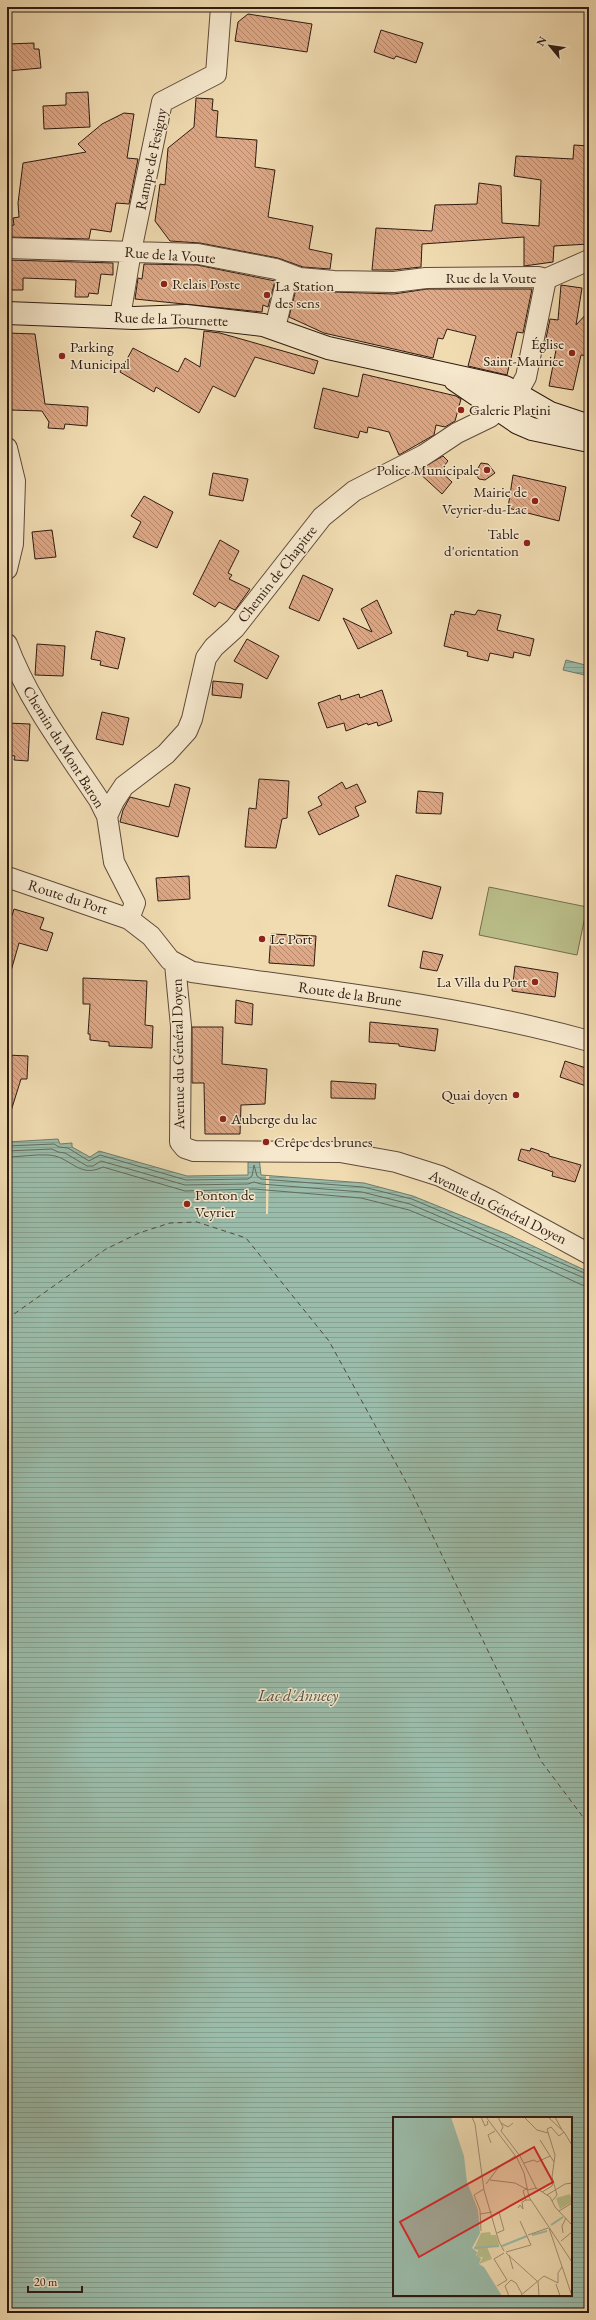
<svg xmlns="http://www.w3.org/2000/svg" width="596" height="2320" viewBox="0 0 596 2320" font-family="'EB Garamond',serif">
<style>
.grass{fill:#bbc08b;stroke:#746e4e}
.water{fill:url(#water-rules);stroke:#6f7c6d;fill-rule:evenodd}
.pier{fill:#f1dcb2}
.lines{fill:none;stroke-linecap:round;stroke-linejoin:round}
.shore{stroke:#646c5e;stroke-width:1}
.ferry{stroke:#4f4b40;stroke-width:1;stroke-dasharray:5 4;stroke-linecap:butt}
.building{fill:url(#building-back-hatch);stroke:#2e1b12}
.street-casing{stroke:#5f4b3a;stroke-width:22}
.secondary-casing{stroke:#2e1b12;stroke-width:24}
.street{stroke:#f6e8cd;stroke-width:20}
.secondary{stroke:#f6e8cd;stroke-width:22}
.poi-dot{fill:#8f2418;stroke:#f6e8cd;stroke-width:1.5}
.labels{text-anchor:middle;stroke-width:3;stroke-linejoin:round;paint-order:stroke}
.street-label{font-size:15px;fill:#2e1b12;stroke:#f6e8cd}
.poi-label{font-size:15px;fill:#2e1b12;stroke:#f6e8cd;text-anchor:start}
.water-label{font-size:16px;font-style:italic;fill:#4f4b40;stroke:#f6e8cd}
.inset-river{fill:none;stroke:#9bbcaa;stroke-width:2}
.inset-road{fill:none;stroke:#a38f72;stroke-width:1}
.view{fill:#d62828;fill-opacity:0.15;stroke:#d62828;stroke-width:2}
.inset-edge{fill:none;stroke:#2e1b12;stroke-width:2}
</style>
<defs>
<pattern id="water-rules" width="6" height="5" patternUnits="userSpaceOnUse"><rect width="6" height="5" fill="#9bbcaa"/><path d="M0 2.5h6" fill="none" stroke="#86a191"/></pattern>
<pattern id="building-back-hatch" width="6" height="6" patternUnits="userSpaceOnUse"><rect width="6" height="6" fill="#dfa886"/><path d="M-1 5l2 2M0 0l6 6M5-1l2 2" fill="none" stroke="#b5886c"/></pattern>
</defs>
<rect width="100%" height="100%" fill="#f1dcb2"/>
<filter id="stains"><feTurbulence type="fractalNoise" baseFrequency=".005" numOctaves="4"/><feColorMatrix values="0 0 0 0 .2 0 0 0 0 .09 0 0 0 0 .02 0 0 0 .5 -.17"/></filter>
<radialGradient id="worn" r=".72"><stop offset=".6" stop-color="#630" stop-opacity="0"/><stop offset="1" stop-color="#630" stop-opacity=".3"/></radialGradient>
<path class="grass" d="M489 887 587 907 577 955 479 935Z"/>
<path class="water" d="M566 660 589 666V676L563 670Z
M58 1139 60 1144 72 1143V1147L90 1157 99 1151 187 1176 248 1175V1157H259L261 1175 364 1183 413 1196 507 1234 589 1272V2313H7V1142ZM394 2118H571V2295H394Z"/>
<path class="pier" d="M266 1176H269L268 1214H266Z"/>
<g class="lines">
<path class="shore" d="M7 1146 54 1144 59 1147 68 1148 89 1161 100 1155 186 1180 248 1179 252 1176 254 1165 257 1176 261 1179 363 1187 412 1199 589 1275
M7 1151 52 1149 58 1152 65 1153 87 1166H93L101 1161 185 1185 248 1184 254 1182 261 1184 362 1192 410 1204 589 1280
M7 1157C20 1157 35 1154 48 1155 71 1156 78 1179 103 1167L185 1191 254 1189 361 1198 409 1210 501 1248 582 1285 589 1286"/>
<path class="ferry" d="M7 1319 106 1249 139 1233 170 1223 197 1222 246 1238 329 1341 411 1491 541 1761 589 1825"/>
</g>
<path class="building" d="M248 14 312 24 307 52 235 41 238 22Z
M381 30 423 43 416 63 396 56 394 59 374 52Z
M34 43V49H39L41 68 7 71V44Z
M88 92 90 127 44 129 43 106 66 105V93Z
M196 98 213 99 212 110 218 111 216 137 257 140 255 167 275 170 268 217 313 226 309 249 332 254 330 269 303 267 278 258 200 243 170 241 155 221 160 184 165 185 168 148 194 127Z
M124 113 134 114 127 158 138 159 129 204 116 203 111 232 91 229 89 239 7 237V226L14 225 13 218 19 217 18 203 23 163 86 152 78 144 102 124Z
M574 145 589 146V244L554 246 553 262 524 266V237L422 244 421 267 393 270H372L376 228 432 231 435 205 477 204 479 183 501 186 502 223 539 226 541 180 514 176 516 156 573 159Z
M7 260 113 263V275L101 274 98 294 89 293 88 297H75L76 280 23 278V290H7Z
M144 264 197 265 275 281 268 307 263 305 262 312 135 299 138 278 142 279Z
M561 285 582 288 576 325 589 311V356L581 355 573 390 549 386 556 350 544 348 550 319 558 320Z
M296 289 334 292 394 294 427 289H532L523 333 517 332 507 375 468 366 476 336 447 329 443 339 438 338 433 358 324 333 289 317Z
M204 331 220 333 318 361 314 374 255 357 235 397 213 386 199 413 156 387 154 392 120 372 133 348 178 372 185 358 200 367Z
M7 333 35 334 45 404 88 407 87 426 65 424 64 429 48 428 49 422 42 411 11 410 7 387Z
M363 374 456 396 461 399 455 421 445 427 436 425 434 435 399 455 389 432 368 427 367 433 360 431 358 438 314 428 323 388 358 397Z
M443 456 448 461 440 471 452 482 442 494 417 471Z
M481 463 488 464 495 473 485 480 479 479 475 473Z
M213 473 248 479 243 501 209 495Z
M513 475 566 487 559 521 508 508Z
M144 496 173 512 157 548 133 537 141 522 131 516Z
M52 530 56 557 35 559 32 532Z
M220 540 239 551 228 573 232 575 229 579 250 589 235 610 219 602 215 607 193 594Z
M303 575 333 589 319 621 289 608Z
M377 600 392 633 358 649 343 618 372 632 361 609Z
M478 610 501 615 497 630 534 639 530 656 514 652 513 658 490 653 488 661 467 656 468 652 444 646 451 614 454 615 455 611 475 615Z
M96 631 125 638 118 669 100 665 101 661 91 659Z
M247 639 279 656 267 679 234 661Z
M37 644 65 646 63 676 35 675Z
M213 681 243 684 241 698 212 695Z
M382 690 392 721 378 726 377 722 368 725 367 723 346 731 344 723 327 728 318 703 340 695 341 700 359 694 360 698Z
M102 712 129 718 123 745 96 739Z
M7 723 30 724 28 761 14 760 15 756 7 755Z
M259 779 289 781 287 818 282 819 276 848 245 847 249 808 256 809Z
M342 782 346 789 357 784 366 802 355 807 359 816 319 835 308 812 322 805 318 797Z
M175 784 190 788 178 837 120 822 123 810 130 797 169 807Z
M418 791 443 793 441 814 416 813Z
M396 875 441 887 432 919 388 906Z
M189 876 190 899 158 901 156 878Z
M14 909 44 918 40 929 53 933 47 951 19 943 11 971 7 970V932Z
M271 934 316 936 314 966 269 963Z
M423 951 443 955 437 971 420 968Z
M515 966 558 973 555 997 512 991Z
M83 978 147 981 145 1025 153 1026 152 1048 109 1046V1042L90 1040V1034H88L90 1004H83Z
M236 1000 253 1004 252 1025 235 1023Z
M370 1022 438 1029 435 1051 399 1046V1044L369 1042Z
M192 1027H223L222 1064 267 1069 265 1104 241 1105 240 1134H205L204 1083H192Z
M7 1055 28 1056 27 1079H21L11 1111H7Z
M565 1061 589 1069V1087L560 1077Z
M331 1081 376 1084 375 1099 331 1098Z
M531 1148 549 1154V1156L581 1165 575 1182 552 1176 553 1172 518 1160 521 1149 530 1151Z"/>
<g class="lines">
<defs>
<path id="street" d="M7 248 198 254 276 269 300 278 334 281 394 282 426 278 538 277 546 279
M546 279 589 260
M120 317 131 251 162 102 216 74 221 7
M275 328 288 274
M7 448 15 481 13 544 7 569
M7 644C28 701 66 750 99 800L107 816 114 862 135 903 129 919
M107 816 114 801 124 786 166 754 187 731 192 719 206 658 214 647 235 628 322 517 354 491 424 455 457 433 490 417 517 393 526 377 546 279
M7 877 129 919 151 936 170 960 192 972C325 991 459 1005 589 1041
M175 964 181 1026 180 1142 185 1148 194 1151 340 1152 396 1162 440 1176 490 1200 589 1254"/>
<path id="secondary" d="M7 313 134 318 186 316 263 325 328 348 505 387 550 413 589 426
M455 380 518 423 532 429 589 441"/>
</defs>
<use href="#street" class="street-casing"/>
<use href="#secondary" class="secondary-casing"/>
<use href="#street" class="street"/>
<use href="#secondary" class="secondary"/>
</g>
<g class="poi-dot">
<circle cx="164" cy="284" r="4"/>
<circle cx="267" cy="295" r="4"/>
<circle cx="572" cy="353" r="4"/>
<circle cx="62" cy="356" r="4"/>
<circle cx="461" cy="410" r="4"/>
<circle cx="487" cy="470" r="4"/>
<circle cx="535" cy="501" r="4"/>
<circle cx="527" cy="543" r="4"/>
<circle cx="262" cy="939" r="4"/>
<circle cx="535" cy="982" r="4"/>
<circle cx="516" cy="1095" r="4"/>
<circle cx="223" cy="1119" r="4"/>
<circle cx="266" cy="1142" r="4"/>
<circle cx="187" cy="1204" r="4"/>
</g>
<g class="labels">
<g class="street-label">
<text transform="translate(151 159) rotate(-78)" y="5">Rampe de Fesigny</text>
<text transform="translate(170 255) rotate(4)" y="5">Rue de la Voute</text>
<text x="491" y="283">Rue de la Voute</text>
<text transform="translate(171 319) rotate(2)" y="5">Rue de la Tournette</text>
<text transform="translate(277 574) rotate(-52)" y="5">Chemin de Chapitre</text>
<text transform="translate(64 747) rotate(58)" y="5">Chemin du Mont Baron</text>
<text transform="translate(68 897) rotate(18)" y="5">Route du Port</text>
<text transform="translate(350 994) rotate(8)" y="5">Route de la Brune</text>
<text transform="translate(178 1054) rotate(-91)" y="5">Avenue du Général Doyen</text>
<text transform="translate(498 1207) rotate(26)" y="5">Avenue du Général Doyen</text>
</g>
<g class="poi-label">
<text x="172" y="289">Relais Poste</text>
<text x="275" y="291">La Station<tspan x="275" dy="17">des sens</tspan></text>
<text x="564" y="349" text-anchor="end">Église<tspan x="564" dy="17">Saint-Maurice</tspan></text>
<text x="70" y="352">Parking<tspan x="70" dy="17">Municipal</tspan></text>
<text x="469" y="415">Galerie Platini</text>
<text x="479" y="475" text-anchor="end">Police Municipale</text>
<text x="527" y="497" text-anchor="end">Mairie de<tspan x="527" dy="17">Veyrier-du-Lac</tspan></text>
<text x="519" y="539" text-anchor="end">Table<tspan x="519" dy="17">d'orientation</tspan></text>
<text x="270" y="944">Le Port</text>
<text x="527" y="987" text-anchor="end">La Villa du Port</text>
<text x="508" y="1100" text-anchor="end">Quai doyen</text>
<text x="231" y="1124">Auberge du lac</text>
<text x="274" y="1147">Crêpe des brunes</text>
<text x="195" y="1200">Ponton de<tspan x="195" dy="17">Veyrier</tspan></text>
</g>
<g class="water-label">
<text x="298" y="1701">Lac d'Annecy</text>
</g>
</g>
<g transform="translate(393 2117)">
<rect width="179" height="179" fill="#f1dcb2"/>
<path d="M177 77 179 85 167 92 163 81Z" fill="#bbc08b"/>
<path d="M97 115 98 118H103L106 128 94 130 99 142 86 147 90 140H83L85 133 81 132 88 116Z" fill="#bbc08b"/>
<path d="M0 0H58L71 39 74 65 85 93 87 116 79 131 84 135 83 139 88 141 86 147 91 150 109 179H0Z" fill="#9bbcaa"/>
<path class="inset-river" d="M10 0 62 71 77 81 74 93 50 132 49 152 53 179M158 108 170 100M139 118 154 114M109 129 134 119M81 131 106 129"/>
<path class="inset-road" d="M79 0 82 7 91 73 106 125 111 134M88 0 92 9 95 7 94 4M93 0 124 41 131 56 136 80 179 145M105 0 110 10 108 14M131 0 144 13 155 16M155 0 171 15M162 0 169 13M108 6 115 10 120 6M108 14 127 39 143 71 157 80 162 90 179 108M171 15 179 28M147 23 161 45M98 26 95 18 102 14M131 46 141 43 144 45 157 39M97 63 122 66 135 73 143 71M93 67 105 51 122 39M134 71 130 74 133 83H138M149 75 159 69 160 65M154 78 172 67 179 66M159 84 164 78 159 60 162 38 154 12 158 10 166 19 171 15M125 91 127 88 130 92 129 85 133 83M166 94 179 86M87 97 99 95M156 111 179 179M88 114 87 93 81 78 91 72M104 116 111 113 106 95M170 116 169 109 173 101M135 118 155 111M168 124 179 115M113 135 138 128 127 104M113 136 144 164M116 138 120 152M145 164 146 179M163 167 167 179M104 169 114 163 101 142 111 136M116 179 112 169 118 163 123 166 129 177M127 179 151 159 165 166V156L169 150"/>
<path class="view" d="M141 30 160 65 26 140 7 105Z"/>
<rect width="179" height="179" class="inset-edge"/>
</g>
<rect width="596" height="2320" fill="none" stroke="#f1dcb2" stroke-width="24"/>
<rect x="8" y="8" width="580" height="2304" fill="none" stroke="#2e1b12" stroke-width="2"/>
<rect x="12" y="12" width="572" height="2296" fill="none" stroke="#2e1b12"/>
<g transform="translate(550 46) rotate(299)" stroke="#f6e8cd" stroke-width="3" paint-order="stroke">
<path d="M0-3L7 15L0 10L-7 15Z" fill="#2e1b12"/>
<text y="-6" font-size="11" font-weight="bold" text-anchor="middle" fill="#2e1b12">N</text>
</g>
<path d="M28 2286v6h54v-6" fill="none" stroke="#2e1b12" stroke-width="2"/>
<text x="34" y="2286" font-size="12" fill="#2e1b12" stroke="#f6e8cd" stroke-width="3" paint-order="stroke">20 m</text>
<rect width="100%" height="100%" filter="url(#stains)"/>
<rect width="100%" height="100%" fill="url(#worn)"/>
</svg>
